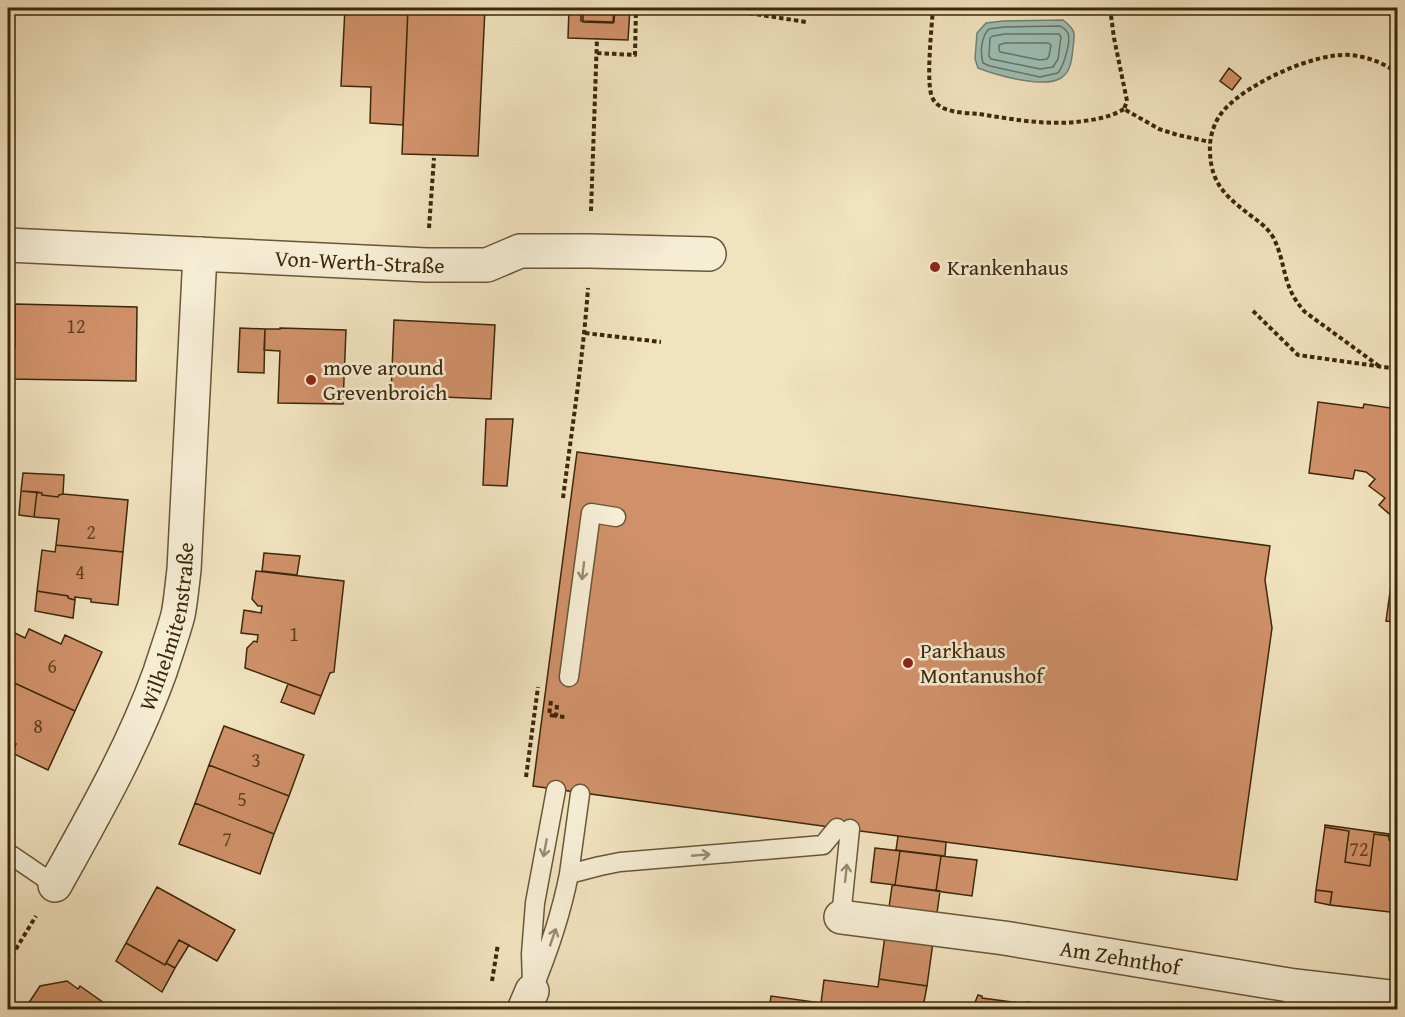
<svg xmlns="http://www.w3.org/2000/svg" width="1405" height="1017" viewBox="0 0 1405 1017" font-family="'Gentium Book Plus',serif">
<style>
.water{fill:#9bbeb5;stroke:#758271;stroke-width:1.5}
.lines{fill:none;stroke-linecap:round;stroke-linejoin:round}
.shore{stroke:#6c7360;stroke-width:1.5}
.building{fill:#d0916a;stroke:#3c280a;stroke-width:1.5}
.lane-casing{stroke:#695737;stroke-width:21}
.street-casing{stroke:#695737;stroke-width:36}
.path{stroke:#3c280a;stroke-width:4;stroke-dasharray:4.5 3;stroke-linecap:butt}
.lane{stroke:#f6edd5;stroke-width:18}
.street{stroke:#f6edd5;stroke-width:33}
.oneway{stroke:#998a70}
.poi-dot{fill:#8f2418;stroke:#f6edd5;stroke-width:2}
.labels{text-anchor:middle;stroke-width:5;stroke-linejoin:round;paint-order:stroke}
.number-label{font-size:20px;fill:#614222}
.street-label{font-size:22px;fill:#3c280a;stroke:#f6edd5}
.poi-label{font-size:22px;fill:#3c280a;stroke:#f6edd5;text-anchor:start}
</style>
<rect width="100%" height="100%" fill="#f1e3bf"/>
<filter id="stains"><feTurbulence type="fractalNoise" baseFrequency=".00333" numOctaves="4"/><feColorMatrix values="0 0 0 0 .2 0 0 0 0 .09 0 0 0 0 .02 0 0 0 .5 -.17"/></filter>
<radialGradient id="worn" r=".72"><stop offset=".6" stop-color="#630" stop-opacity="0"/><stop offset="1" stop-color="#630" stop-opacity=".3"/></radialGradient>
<path class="water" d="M1063 20C1076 30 1075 33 1073 48 1072 58 1071 72 1061 78 1044 89 996 75 978 68L975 59 977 33 986 23 1003 21Z"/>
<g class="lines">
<path class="shore" d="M1060 26C1063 28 1066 29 1068 33 1071 42 1064 65 1058 73L1040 77 990 66 983 63C980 52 981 37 989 29L1004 27Z
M1005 34H1059L1061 37 1058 59 1053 67 1040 69 991 59 989 56 990 38 993 36Z
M1005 43H1048L1051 45 1049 56 1047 59 1040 60 1000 52 999 49V45Z"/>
</g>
<path class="building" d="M191 8H224V10H191Z
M345 8H408L403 125 370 123 371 87 341 86Z
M408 8H485L478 156 402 154Z
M569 8H583V22L613 23 614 8H630L628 40 568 38Z
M581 8H615L614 22 581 21Z
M1384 8H1398V18Z
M1229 68 1241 78 1232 90 1220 81Z
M15 304 137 307 136 381 8 379V346H15Z
M394 320 495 325 491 399 419 396V394L393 393V395H391Z
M240 328 265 329 264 373 238 372Z
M280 328 346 330 343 404 278 403 280 351 264 350 265 329H280Z
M1318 402 1363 408 1364 404 1390 408 1392 403 1398 408V515L1394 518 1379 505 1385 498 1369 486 1375 479 1366 472 1355 470 1353 479 1309 473Z
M486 419H513L507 486 483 485Z
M577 452 1270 546 1265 580 1272 628 1237 880 837 828 533 786Z
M23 473 64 475 63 494 59 495 58 497 42 495V493L21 491Z
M21 491 37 492 34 517 19 515Z
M37 492 42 493V495L58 497 59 495 63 494 128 500 123 552 56 545 59 519 34 517Z
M56 545 123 552 118 605 91 602V599L75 597V600L71 599 68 598V596L37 591 42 550 55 552Z
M264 553 300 556 297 575 262 571Z
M256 571 344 581 334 672 330 673 321 696 245 668 247 648 254 641 257 642 258 635 241 633 244 610 261 613 262 606H258L252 599Z
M1392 578 1398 579V654L1392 653 1395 622 1386 621Z
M37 591 68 596V598L75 600 73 618 35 611Z
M29 629 61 644 65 635 102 652 75 711 8 680V649L15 633 25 638Z
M8 630 15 633 8 649Z
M1398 678V731H1391Z
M8 680 75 711 48 770 12 753 16 744 8 741Z
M288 684 321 696 314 714 281 702Z
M224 726 304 755 289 796 209 765Z
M209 765 289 796 274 834 195 803Z
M195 803 274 834 260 874 179 844Z
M1325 825 1389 834V836L1374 834 1370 866 1345 862 1349 831 1325 827Z
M1325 827 1349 831 1345 862 1370 866 1374 834 1389 836V840L1398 841V913L1330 905 1332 892 1316 890Z
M898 836 946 842 945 856 896 850Z
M1389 836 1398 837V841L1389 840Z
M875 848 900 851 895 885 871 882Z
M900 851 941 856 936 891 895 885Z
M941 856 977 860 972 896 936 891Z
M895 885 940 891 927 986 879 979 892 886Z
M157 887 235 930 217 961 179 940 165 965 126 943Z
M1316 890 1332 892 1330 905 1315 902Z
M179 940 189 945 175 968 166 963Z
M126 943 165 965 166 963 175 968 162 992 116 961Z
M879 979 927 986 924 1002 931 1005 965 1010H769L771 996 821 1003 824 980 878 987Z
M67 981 78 989 80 986 114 1010H24L40 986Z
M978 995 982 996V998L1028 1004V1002L1032 1003 1033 1005 1066 1010H972Z"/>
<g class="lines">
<defs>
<path id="lane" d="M569 677 591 513 616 517
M8 853 55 885
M569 874 580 794
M841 917 850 829
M532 984 531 954 535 903 556 790
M532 991C548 953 561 915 569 874L600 866 620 862 823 845 837 828
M1292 1010 1295 986"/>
<g id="street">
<path id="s1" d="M8 245 427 265H487L520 251H590L709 254"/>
<path id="s2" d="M55 885C94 815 133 747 160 672 166 653 173 634 178 615 181 600 182 585 184 570L200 254"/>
<path id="s3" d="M841 917 1004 938 1295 986 1398 998"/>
<path d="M524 1010 532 991"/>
</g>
</defs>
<use href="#lane" class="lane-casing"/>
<use href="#street" class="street-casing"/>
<path class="path" d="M933 8C932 25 925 87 933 99 935 103 939 106 943 108 954 113 968 113 979 114 1011 119 1043 125 1076 122 1092 120 1109 118 1124 109
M1110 8 1114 38 1126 96 1127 101 1124 109 1159 129 1178 135 1210 142
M742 12 806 22
M597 53 635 55 636 8
M591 211 597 38
M429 228 434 158
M1253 311 1298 355 1398 369
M585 333 661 342
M1379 366 1305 312C1281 286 1287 264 1273 237 1268 229 1261 223 1254 218 1229 199 1211 186 1210 152 1209 138 1214 121 1224 110 1248 83 1315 52 1351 55 1369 57 1383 63 1398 73
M563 498C572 428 583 358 588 288
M551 701 549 715 556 716
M557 705 556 716 565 717
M1397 747H1398
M526 777 538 687
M8 962 36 916
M492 981 498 944"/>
<use href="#lane" class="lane"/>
<use href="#street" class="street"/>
</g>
<defs><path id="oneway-shaft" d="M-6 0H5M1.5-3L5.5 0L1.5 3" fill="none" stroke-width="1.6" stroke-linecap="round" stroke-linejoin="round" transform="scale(1.5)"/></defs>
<g class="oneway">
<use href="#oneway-shaft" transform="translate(583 571) rotate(97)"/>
<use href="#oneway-shaft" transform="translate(545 848) rotate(101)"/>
<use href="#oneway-shaft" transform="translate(701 855) rotate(-5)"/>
<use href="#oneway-shaft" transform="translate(846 873) rotate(-84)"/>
<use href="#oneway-shaft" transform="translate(553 937) rotate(-71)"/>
</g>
<g class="poi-dot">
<circle cx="935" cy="267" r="6"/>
<circle cx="311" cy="380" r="6"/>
<circle cx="908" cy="663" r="6"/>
</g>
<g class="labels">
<g class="number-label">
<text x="76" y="333">12</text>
<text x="91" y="539">2</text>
<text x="80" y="579">4</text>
<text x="294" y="641">1</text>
<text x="52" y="673">6</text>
<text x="38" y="733">8</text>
<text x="256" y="767">3</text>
<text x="242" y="806">5</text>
<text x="227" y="846">7</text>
<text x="1359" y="856">72</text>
</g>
<g class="street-label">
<text dy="8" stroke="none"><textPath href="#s1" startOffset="352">Von-Werth-Straße</textPath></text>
<text dy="8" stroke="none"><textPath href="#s2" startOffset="284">Wilhelmitenstraße</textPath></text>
<text dy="8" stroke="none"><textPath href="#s3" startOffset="282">Am Zehnthof</textPath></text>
</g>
<g class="poi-label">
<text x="947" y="275">Krankenhaus</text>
<text x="323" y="375">move around<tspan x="323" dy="25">Grevenbroich</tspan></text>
<text x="920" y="658">Parkhaus<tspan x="920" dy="25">Montanushof</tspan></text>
</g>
</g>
<rect width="1405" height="1017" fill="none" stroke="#f1e3bf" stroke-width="30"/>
<rect x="9" y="9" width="1387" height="999" fill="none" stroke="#3c280a" stroke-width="3"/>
<rect x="15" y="15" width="1375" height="987" fill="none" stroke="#3c280a" stroke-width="1.5"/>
<rect width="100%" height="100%" filter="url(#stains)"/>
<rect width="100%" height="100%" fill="url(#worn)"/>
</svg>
